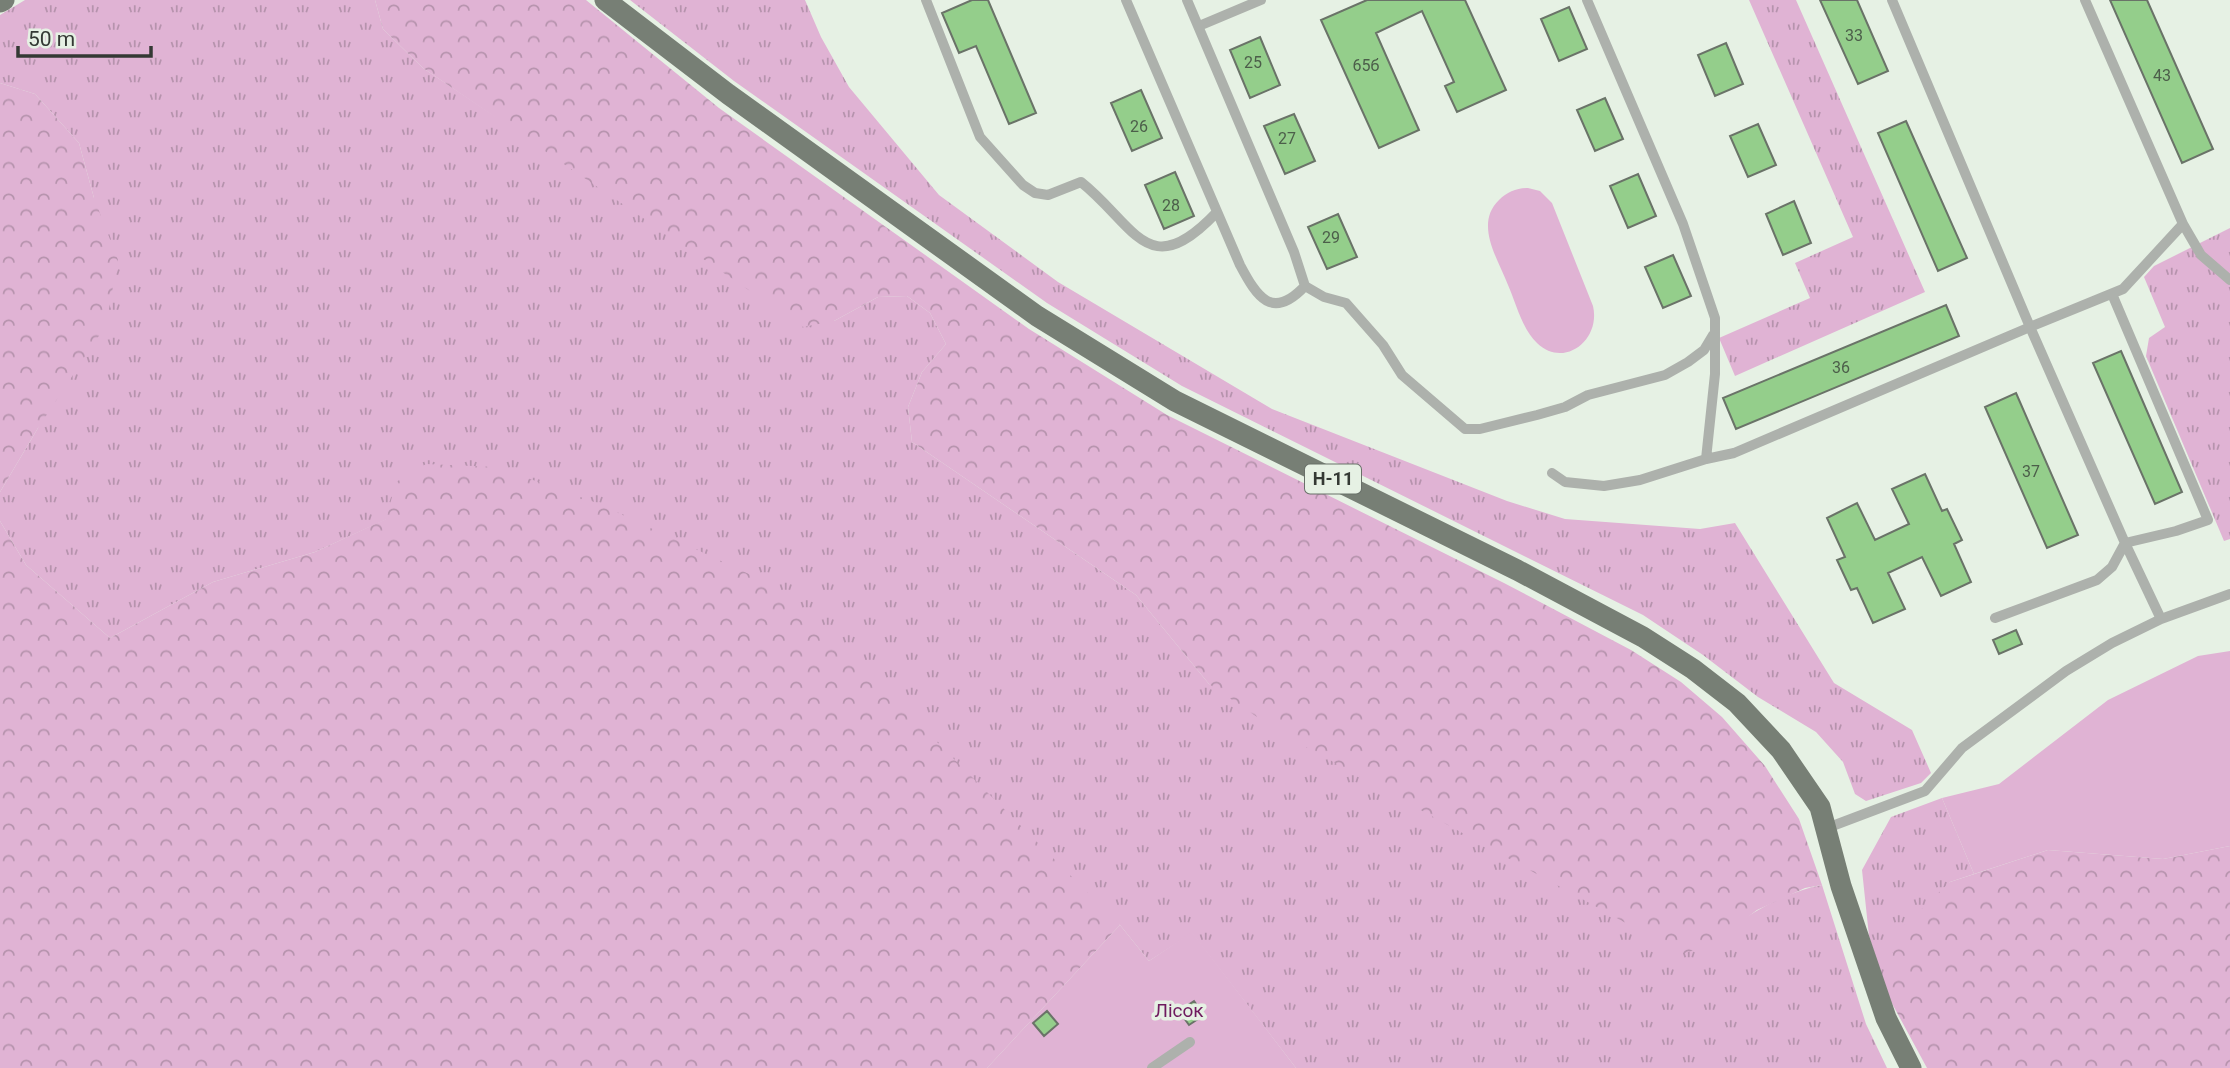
<svg xmlns="http://www.w3.org/2000/svg" width="2230" height="1068" viewBox="0 0 2230 1068" font-family="Roboto,sans-serif">
<style>
.grass{fill:url(#grass-tufts)}
.forest{fill:url(#forest-crowns)}
.green{fill:#e0b3d4}
.building{fill:#94ce8b;stroke:#6a7368;stroke-width:2}
.lines{fill:none;stroke-linecap:round;stroke-linejoin:round}
.lane{stroke:#adb1ac;stroke-width:10}
.primary{stroke:#777f75;stroke-width:21}
.labels{text-anchor:middle;stroke-width:7;stroke-linejoin:round;paint-order:stroke}
.number-label{font-size:16px;fill:#4c5e4a}
.shield{fill:#e6f1e4;stroke:#697069;stroke-width:2}
.shield-label{font-size:18px;font-weight:bold;fill:#343934}
.park-label{font-size:19px;fill:#6f1b5f;stroke:#e6f1e4}
</style>
<defs>
<pattern id="grass-tufts" width="24" height="20" patternUnits="userSpaceOnUse" patternTransform="scale(1.75)"><rect width="24" height="20" fill="#e0b3d4"/><path d="M3 7l-1-3M5 7V3M7 7l1-3M15 17l-1-3M17 17v-4M19 17l1-3" fill="none" stroke="#b693ad"/></pattern>
<pattern id="forest-crowns" width="20" height="18" patternUnits="userSpaceOnUse" patternTransform="scale(1.75)"><rect width="20" height="18" fill="#e0b3d4"/><path d="M2 6a3 3 0 1 1 6 0M12 15a3 3 0 1 1 6 0" fill="none" stroke="#b693ad"/></pattern>
</defs>
<rect width="100%" height="100%" fill="#e6f1e4"/>
<path class="grass" d="M25 0H375L383 29 423 68 493 115 834 321 878 297 907 296 930 313 946 344 922 372 908 407 912 442 1136 595 1209 684 1736 924C1762 906 1791 891 1822 885L1866 1024 1887 1068H1296L1192 933 1149 961 1120 925 397 482 387 519 315 552 213 582 110 638 26 565 0 521V492L38 428 94 198 79 143 35 94 0 83V15Z
M630 0H805L821 37 849 87 939 195 1058 282 1272 409 1507 501 1565 519 1700 529 1735 523 1834 683 1912 730 1931 773 1921 783 1866 801 1855 794 1843 762 1816 732 1758 697 1703 655 1643 615 1182 386 1047 303 734 81Z
M1749 0H1796L1925 292 1735 376 1719 338 1810 298 1795 263 1853 237Z
M2230 228V539L2224 541 2146 356 2149 338 2165 327 2144 277 2154 266Z
M1942 798 1974 874 1950 882 1888 996 1869 936 1862 870 1891 817Z"/>
<path class="forest" d="M375 0H586L719 108 1029 329 1167 415 1504 583 1631 650 1681 682 1722 717 1765 766 1799 819 1822 885 1805 888 1757 910 1711 945 1682 954 1279 732 1209 684 1136 595 912 442 908 407 922 372 946 344 930 313 907 296 878 297 834 321 803 327 423 68 383 29Z
M0 83 35 94 79 143 94 198 118 260 106 325 38 428 0 492Z
M426 464 497 467 597 503 751 575 919 724 1120 925 987 1068H0V521L26 565 110 638 213 582 315 552 386 519 396 482Z
M2230 846V1068H1927L1888 996 1895 934 1950 882 2048 850 2163 859Z"/>
<path class="green" d="M1528 188 1540 191 1552 203 1593 306C1601 340 1564 369 1537 343 1522 329 1516 303 1508 285 1498 259 1474 224 1499 200 1507 192 1517 188 1528 188Z
M2230 651V846L2163 859 2048 850 1974 874 1942 798 1999 784 2108 700 2198 656Z
M1120 925 1149 961 1192 932 1296 1068H987Z"/>
<path class="building" d="M972 0H988L1036 113 1009 124 976 46 959 53 942 13Z
M1367 0H1465L1506 90 1457 112 1445 86 1454 82 1422 11 1376 33 1419 130 1379 148 1321 20Z
M1820 0H1857L1888 71 1858 84Z
M2110 0H2147L2213 149 2182 163Z
M1569 7 1587 49 1559 61 1541 19Z
M1260 37 1280 85 1250 98 1230 50Z
M1726 43 1743 84 1715 96 1698 55Z
M1141 90 1162 138 1132 151 1111 103Z
M1605 98 1623 139 1595 151 1577 110Z
M1294 114 1315 161 1285 174 1264 126Z
M1906 121 1967 258 1938 271 1878 133Z
M1758 124 1776 165 1748 177 1730 136Z
M1175 172 1194 216 1164 229 1145 185Z
M1638 174 1656 216 1628 228 1610 186Z
M1794 201 1811 243 1783 255 1766 214Z
M1338 214 1357 257 1327 269 1308 227Z
M1673 255 1691 296 1663 308 1645 267Z
M1946 305 1959 336 1736 429 1723 398Z
M2121 351 2182 492 2155 504 2093 363Z
M2016 393 2078 535 2047 548 1985 407Z
M1925 474 1942 511 1947 509 1962 540 1954 544 1971 582 1941 596 1922 557 1888 573 1905 609 1873 623 1857 588 1851 590 1837 560 1845 557 1827 518 1857 503 1875 540 1909 524 1892 489Z
M2016 630 2022 644 1999 654 1993 640Z
M1194 1001 1204 1015 1189 1025 1179 1011Z
M1047 1011 1058 1024 1044 1036 1033 1023Z"/>
<g class="lines">
<path class="lane" d="M926 0 980 137 1023 185 1035 193 1048 195 1081 182C1136 226 1148 285 1217 212
M1126 0 1240 265C1257 297 1272 321 1305 286
M1187 0 1294 252 1305 286 1324 297 1346 303 1383 345 1402 375 1465 429H1480L1537 415 1565 407 1588 395 1665 375 1688 362 1704 350 1713 335
M1587 0 1683 224 1715 318V374L1706 459
M1892 0 2030 327 2125 543 2161 619
M1199 26 1261 0
M2183 224 2201 255 2230 280
M1552 473 1565 482 1604 486 1640 480 1706 459 1734 453 2030 327 2123 289 2183 224 2085 0
M1995 618 2097 580 2112 567 2125 543 2176 531 2208 520 2112 294
M1827 828 1925 791 1962 748 2066 671 2112 643 2161 619 2230 594
M1152 1068 1190 1042"/>
<path class="primary" d="M605 0 728 94 1037 316 1175 401 1517 570 1643 637 1693 669 1737 703 1781 750 1820 807 1841 886 1886 1018 1911 1068
M0 2 4 0"/>
</g>
<g class="labels">
<g class="number-label">
<text x="1854" y="41">33</text>
<text x="1253" y="68">25</text>
<text x="1366" y="71">65б</text>
<text x="2162" y="81">43</text>
<text x="1139" y="132">26</text>
<text x="1287" y="144">27</text>
<text x="1171" y="211">28</text>
<text x="1331" y="243">29</text>
<text x="1841" y="373">36</text>
<text x="2031" y="477">37</text>
</g>
<rect class="shield" x="1305" y="464.5" width="56" height="29" rx="5"/>
<g class="shield-label">
<text x="1333" y="485">Н-11</text>
</g>
<g class="park-label">
<text x="1179" y="1017">Лісок</text>
</g>
</g>
<path d="M18 46v10h133v-10" fill="none" stroke="#343934" stroke-width="3.5"/>
<text x="28" y="46" font-size="21" fill="#343934" stroke="#e6f1e4" stroke-width="5" paint-order="stroke">50 m</text>
</svg>
